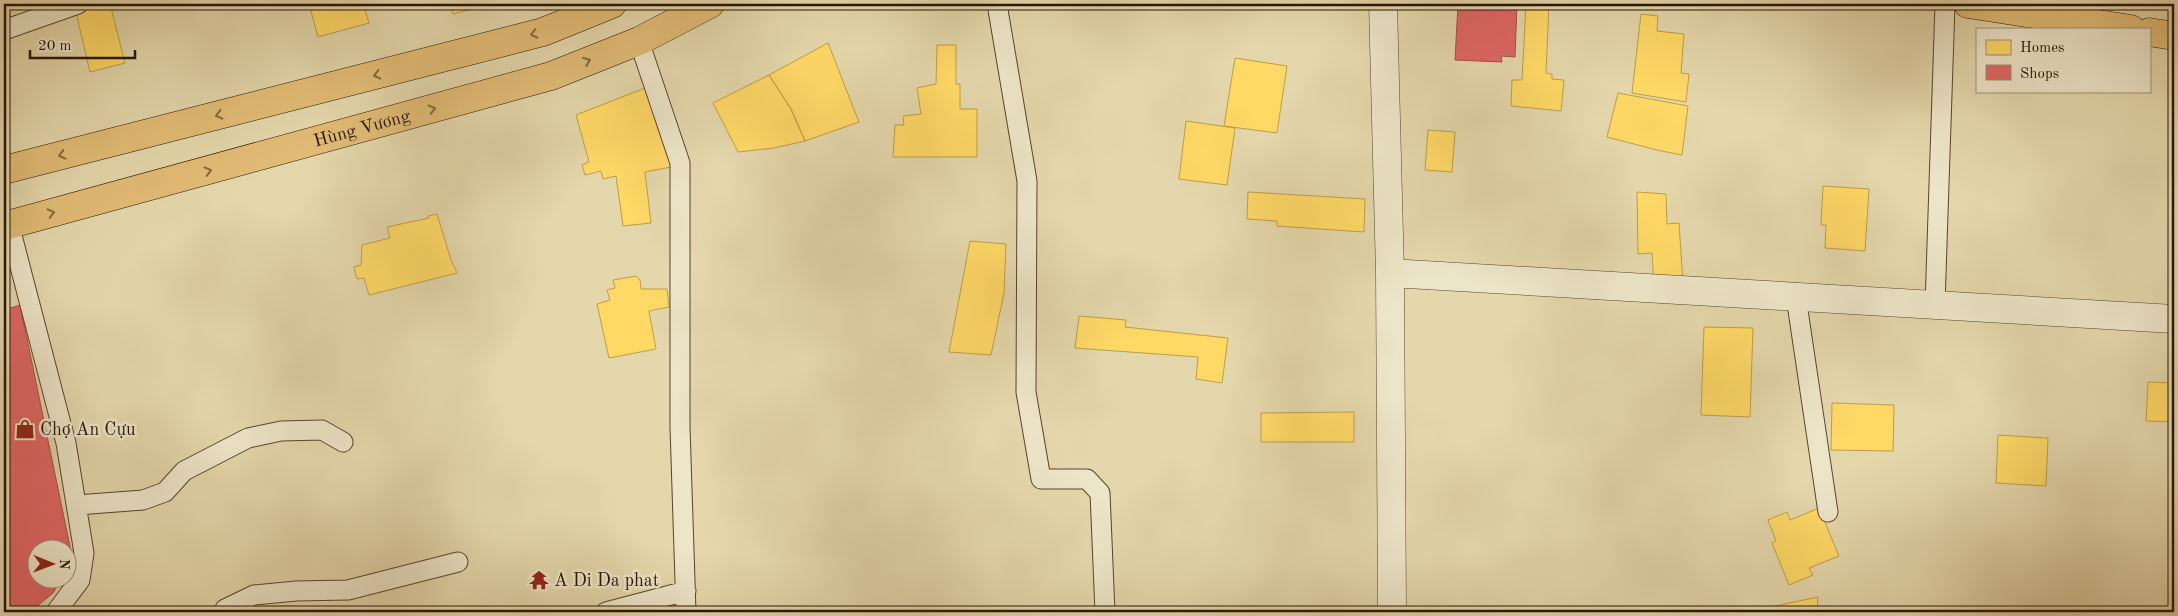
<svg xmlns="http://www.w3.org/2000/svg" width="2178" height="616" viewBox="0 0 2178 616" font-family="'Old Standard TT',serif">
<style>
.homes{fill:#ffd966;stroke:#be9e47}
.shops{fill:#e06666;stroke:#a84d47}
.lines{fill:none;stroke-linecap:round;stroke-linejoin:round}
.service-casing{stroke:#56452b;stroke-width:21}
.minor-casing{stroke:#56452b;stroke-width:29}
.trunk-casing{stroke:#261400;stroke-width:29}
.service{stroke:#ede5c8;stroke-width:19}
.minor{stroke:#ede5c8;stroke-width:28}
.trunk{stroke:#e2bc76;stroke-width:28}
.oneway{stroke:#84683b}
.labels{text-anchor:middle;stroke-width:5;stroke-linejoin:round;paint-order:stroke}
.street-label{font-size:18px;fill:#261400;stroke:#ede5c8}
.poi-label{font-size:18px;fill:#261400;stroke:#ede5c8;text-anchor:start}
</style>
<rect width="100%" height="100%" fill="#e4d7ab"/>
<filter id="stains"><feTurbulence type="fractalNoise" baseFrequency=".004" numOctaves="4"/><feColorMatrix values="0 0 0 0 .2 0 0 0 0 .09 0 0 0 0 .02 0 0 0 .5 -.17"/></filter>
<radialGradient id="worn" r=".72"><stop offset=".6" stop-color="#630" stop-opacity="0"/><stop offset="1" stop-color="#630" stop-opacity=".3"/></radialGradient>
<path class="homes" d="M74 4H110L125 63 90 72Z
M309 4H363L369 23 318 37Z
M450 4H490L453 14Z
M1526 4H1549L1546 73 1552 74V79L1564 80 1561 111 1511 106 1512 80H1522Z
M1641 14 1658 16 1657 31 1684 34 1681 73 1689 74 1686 102 1632 93Z
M828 43 859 122 805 141 791 109 769 75Z
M937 45H956V84H960V109H977V157H893L895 125H904L903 116 921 114 917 88 936 84Z
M1235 58 1287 66 1277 133 1224 126Z
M769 75 791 109 805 141 774 148 738 152 713 103Z
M645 88 671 167 645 172 651 223 623 226 616 176 603 179 601 171 585 175 582 165 589 162 576 115Z
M1618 93 1688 106 1682 155 1657 150 1607 137Z
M1186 121 1235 128 1227 185 1179 179Z
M1428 130 1455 132 1452 172 1425 170Z
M1823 186 1869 189 1865 251 1825 248 1826 225H1821Z
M1248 192 1365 199 1364 232 1277 226V221L1247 219Z
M1637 192 1666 194 1667 224 1679 223 1683 283 1654 285 1652 253 1638 254Z
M437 214 451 260 457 273 369 295 364 278 357 279 354 267 361 265 362 245 390 238 387 227 429 218 428 216Z
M970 241 1006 244 1004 293 991 355 949 352Z
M636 276 640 280 641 289H667L669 307 649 311 656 349 609 358 597 304 610 300 607 290 615 288 613 280Z
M1079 316 1126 320 1125 327 1228 338 1222 383 1196 379 1198 357 1075 348Z
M1704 327 1753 328 1750 417 1701 415Z
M2148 382 2174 383V422L2146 421Z
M1832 403 1894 405 1893 451 1831 450Z
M1354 412V442H1261V413Z
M1998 435 2048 438 2046 486 1996 483Z
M1819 508 1839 556 1809 568 1813 575 1789 585 1772 543 1776 541 1768 520 1787 512 1790 520Z
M1818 597 1817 612H1774L1775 606Z"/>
<path class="shops" d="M1458 4H1517L1515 57 1501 56 1502 62 1455 60Z
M20 305 73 561 68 570V548H38V578H62L53 593 30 612H4V310Z"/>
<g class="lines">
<defs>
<path id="service" d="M997 4 1027 181 1026 392 1041 479H1087L1100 493 1105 612
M4 30 78 4
M639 41 680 163V427L686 612
M9 224 66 443 84 553 80 580 56 612
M1796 297 1828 512
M1935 305 1945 4
M77 505 143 500 165 492 184 471 248 438 281 431 322 430 343 442
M224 612 225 609 254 595 296 591 348 590 458 562
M606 612 686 591"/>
<path id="minor" d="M1383 4 1390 273 1392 612
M1390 273 2174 319"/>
<g id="trunk">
<path d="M1968 4 2131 29"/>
<path d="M2149 32 2174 36"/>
<path d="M4 170 543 32 612 4"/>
<path id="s1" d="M4 226 551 76 639 41 710 4"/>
</g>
</defs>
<use href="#service" class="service-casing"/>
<use href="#minor" class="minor-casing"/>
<use href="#trunk" class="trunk-casing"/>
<use href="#service" class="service"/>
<use href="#minor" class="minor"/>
<use href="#trunk" class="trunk"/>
</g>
<defs><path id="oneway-chevron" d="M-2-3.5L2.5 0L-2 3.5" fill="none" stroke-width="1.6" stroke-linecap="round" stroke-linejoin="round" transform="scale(1.25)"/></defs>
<g class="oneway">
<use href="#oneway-chevron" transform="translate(534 34) rotate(166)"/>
<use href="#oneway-chevron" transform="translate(587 61) rotate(-22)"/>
<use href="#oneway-chevron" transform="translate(377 75) rotate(166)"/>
<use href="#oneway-chevron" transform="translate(432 109) rotate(-15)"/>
<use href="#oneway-chevron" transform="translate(219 115) rotate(166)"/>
<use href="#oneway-chevron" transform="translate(62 155) rotate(166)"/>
<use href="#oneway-chevron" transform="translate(208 171) rotate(-15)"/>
<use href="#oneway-chevron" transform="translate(51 213) rotate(-15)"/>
</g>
<defs>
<symbol id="shop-bare" viewBox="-9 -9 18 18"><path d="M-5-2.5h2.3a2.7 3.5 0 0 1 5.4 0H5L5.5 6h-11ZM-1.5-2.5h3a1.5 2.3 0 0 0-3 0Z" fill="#8f2418" stroke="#ede5c8" stroke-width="2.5" paint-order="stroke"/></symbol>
<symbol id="temple-bare" viewBox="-9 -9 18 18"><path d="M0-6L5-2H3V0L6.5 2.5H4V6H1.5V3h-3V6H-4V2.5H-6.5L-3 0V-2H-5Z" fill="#8f2418" stroke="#ede5c8" stroke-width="2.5" paint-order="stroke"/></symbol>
</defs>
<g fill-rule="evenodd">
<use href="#shop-bare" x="11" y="415" width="28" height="28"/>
<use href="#temple-bare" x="525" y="566" width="28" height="28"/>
</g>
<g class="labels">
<g class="street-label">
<text dy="6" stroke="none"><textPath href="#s1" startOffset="371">Hùng Vương</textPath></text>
</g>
<g class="poi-label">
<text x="40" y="435">Chợ An Cựu</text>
<text x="554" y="586">A Di Da phat</text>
</g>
</g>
<rect width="2178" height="616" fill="none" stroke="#e4d7ab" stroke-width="20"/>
<rect x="5" y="5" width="2168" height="606" fill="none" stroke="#261400" stroke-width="2.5"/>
<rect x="10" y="10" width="2158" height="596" fill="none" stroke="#261400"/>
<rect x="1976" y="28" width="175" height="65" fill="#ede5c8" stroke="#9d9178"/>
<rect x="1986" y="40" width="25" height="15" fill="#ffd966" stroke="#9d9178"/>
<text x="2020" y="52" font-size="15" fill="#261400">Homes</text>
<rect x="1986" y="65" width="25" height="15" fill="#e06666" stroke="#9d9178"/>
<text x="2020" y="78" font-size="15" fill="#261400">Shops</text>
<g transform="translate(52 564) rotate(91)"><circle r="24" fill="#ede5c8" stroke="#9d9178"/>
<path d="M0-4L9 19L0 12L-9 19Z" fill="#8f2418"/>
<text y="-8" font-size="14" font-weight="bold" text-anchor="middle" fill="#261400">N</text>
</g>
<path d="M30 50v8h105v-8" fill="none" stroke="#261400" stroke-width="2.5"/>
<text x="38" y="50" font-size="15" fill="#261400" stroke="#ede5c8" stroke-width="4" paint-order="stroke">20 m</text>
<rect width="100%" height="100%" filter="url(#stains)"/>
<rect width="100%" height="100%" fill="url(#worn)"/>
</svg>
